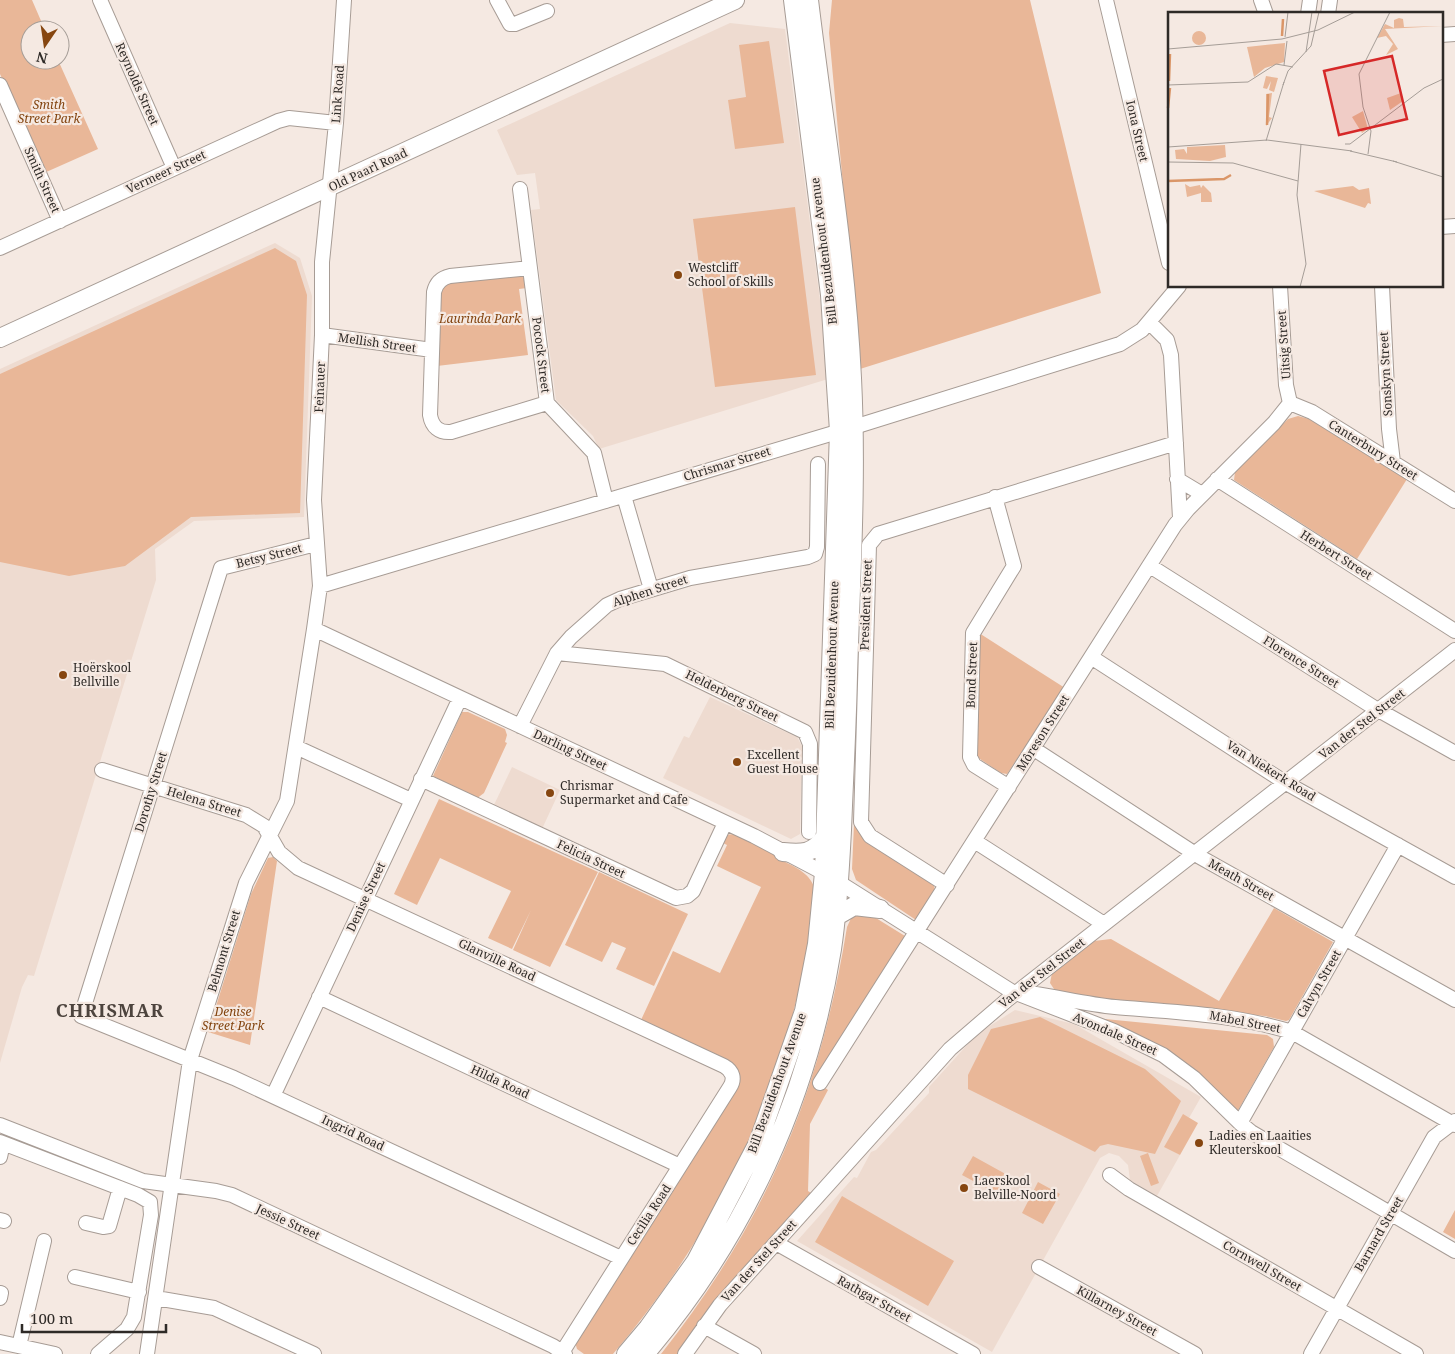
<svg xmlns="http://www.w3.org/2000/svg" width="1455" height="1354" viewBox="0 0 1455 1354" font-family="'Noto Serif',serif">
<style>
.built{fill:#eedbd0}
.green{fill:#e9b798}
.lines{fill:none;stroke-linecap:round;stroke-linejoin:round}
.minor-casing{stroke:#a79c95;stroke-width:16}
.major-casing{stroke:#a79c95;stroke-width:20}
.minor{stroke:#fff;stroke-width:14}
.major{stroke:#fff;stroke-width:18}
.poi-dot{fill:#864610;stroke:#f5e9e2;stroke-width:2}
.labels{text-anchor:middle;stroke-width:4.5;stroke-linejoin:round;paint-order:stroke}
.street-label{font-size:12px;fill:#2e2a27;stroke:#f5e9e2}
.park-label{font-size:12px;font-style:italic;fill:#83440f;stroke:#f5e9e2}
.poi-label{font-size:12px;fill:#2e2a27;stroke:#f5e9e2;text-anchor:start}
.district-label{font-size:18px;font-weight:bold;letter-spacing:1px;fill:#4d443e;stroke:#f5e9e2}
.inset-river{fill:none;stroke:#da9668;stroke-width:2.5}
.inset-road{fill:none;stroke:#a59d97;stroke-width:1}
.view{fill:#d62828;fill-opacity:0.15;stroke:#d62828;stroke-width:2.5}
.inset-edge{fill:none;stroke:#2e2a27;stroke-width:2.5}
</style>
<rect width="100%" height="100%" fill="#f5e9e2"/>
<path class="built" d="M730 23 785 29 825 339 828 379 599 449 593 436 556 400 531 210 540 209 535 173 517 175 497 130Z
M275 243 300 258 312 296 304 517 194 521 155 549 156 580 34 976 28 975 22 987 0 1063V369Z
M710 697 797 737 802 746 800 834 791 839 663 778 684 736 689 738Z
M512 767 560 790 542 829 493 807Z
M1015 1010 1074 1024 1201 1097 1189 1118 1183 1115 1165 1146 1180 1155 1157 1196 1130 1180 1128 1165 1119 1156 1109 1153 1100 1158 992 1352 797 1241 854 1177 857 1178 871 1152 876 1150 929 1093V1087L977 1034Z"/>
<path class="green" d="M0 0H32L45 30H30V60H58L98 149 44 173 0 74Z
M832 0H1030L1101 293 860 369 829 33Z
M769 41 784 143 735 149 728 100 746 97 739 45Z
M795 207 816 375 715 387 693 219Z
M275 248 296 261 307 295 300 513 191 517 125 566 69 576 0 562V374Z
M519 274 524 278 527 288 519 289 528 355 437 366 439 293 445 283Z
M1298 416 1309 419 1407 479 1357 559 1234 480 1235 472 1288 419Z
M979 633 1065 688 1007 774 1001 773 977 757Z
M462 712H468L505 729 507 735 505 742 507 743 484 793 476 799 433 776Z
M439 799 598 872 550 967 513 950 531 910 512 949 488 938 511 891 440 858 417 905 394 894Z
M856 823 934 886 935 891 916 920 856 880 852 869 854 824Z
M734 834 780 856 779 859C793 866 809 872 814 887 814 916 807 946 802 974 774 1116 706 1245 613 1354H584L577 1349 575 1342 738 1084 732 1065 641 1020 673 951 720 973 761 887 717 866 727 845 721 842 725 835Z
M273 857 277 861 250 1045 208 1032 251 894 268 858Z
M599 872 688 914 654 986 616 969 626 948 612 942 602 962 565 945Z
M1274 908 1333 942 1289 1020 1286 1021 1265 1016 1092 1000 1056 992 1050 983 1052 973 1094 941 1111 939 1219 1001Z
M853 914 871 915 905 936 824 1087 828 1090 810 1124 808 1191 811 1193 679 1354H661C766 1221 820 1094 847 927Z
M1040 1017 1145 1069 1181 1101 1155 1154 1108 1144 1100 1146 1095 1152 968 1089V1075L991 1029Z
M1095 1018 1267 1035 1273 1039 1274 1047 1236 1114 1193 1073Z
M1183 1114 1198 1123 1180 1155 1164 1147Z
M1148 1153 1159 1183 1151 1186 1140 1156Z
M973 1156 1011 1177 1001 1196 962 1175Z
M1038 1182 1060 1194 1043 1224 1022 1213Z
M842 1196 954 1261 928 1306 815 1242Z
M1455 1210V1239L1443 1232Z"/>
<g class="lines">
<defs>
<path id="minor" d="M100 0 174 168
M497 0 510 24H515L547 11
M1106 0 1169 263
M1261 0 1266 14
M1308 14 1310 0
M1328 14 1330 0
M1441 35 1455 34
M0 85 60 221
M520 189 547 403 594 453 606 501
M1441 227 1455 226
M0 248 278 121 289 118 336 123
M530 268 450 276C441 278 436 283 434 292L430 415C432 427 439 433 451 432L547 403
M1280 286 1286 385 1290 403
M1382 286 1389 429 1393 462
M1149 322 1167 340 1171 355 1180 518
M322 335 432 350
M1290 403 1312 412 1455 501
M1177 479 1202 494
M1217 479 1455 631
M624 496 651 589
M995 497 1014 566 973 633 970 757 974 765 1009 787
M316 544 221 568 81 1016 234 1078 621 1258
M1150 566 1373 707 1455 753
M320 586 854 427 1120 344 1142 330 1179 286
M314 629 754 836 824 873 1011 991 1114 1031 1163 1055 1194 1078 1240 1123 1251 1132 1455 1251
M557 653 665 664 805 732 810 744 809 832
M1091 657 1286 783 1455 877
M520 726 557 653 571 637 607 605 620 599 690 578 808 557 815 554 817 547 818 464
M296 747 411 800
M1034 749 1200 857 1455 1000
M102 770 246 815 264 826 279 852 298 868 724 1066C733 1071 735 1079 730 1087L561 1354
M421 779 676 898 687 896 693 891 725 823
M976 842 1104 924
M947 885 870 836 861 822 869 545 878 534 1176 443
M1029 993C1058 997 1086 1004 1115 1007 1175 1012 1234 1014 1292 1032L1455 1125
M319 997 680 1166
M820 1083 1175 525 1188 509 1274 423 1290 403
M273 1096 460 698
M1240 1123 1398 845
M0 1125 143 1181 216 1191 232 1195 553 1346 565 1354
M0 1142 138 1195 150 1202 151 1215 134 1317 127 1329 98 1354
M0 1157 3 1143
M1110 1175 1129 1189 1416 1354
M0 1220 4 1221
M86 1223 103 1227 109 1226 120 1188
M776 1243 973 1354
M1039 1267 1195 1354
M75 1277 139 1292
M0 1298 1 1293
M156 1298 214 1308 314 1354
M704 1326 754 1354
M0 1342 55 1354
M19 1346 44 1241
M147 1354 190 1060 246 883 287 801 314 629 320 586 314 500 322 335V262L336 123 344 0
M685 1354 720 1305 950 1049 1007 1000 1455 650
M1311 1354 1434 1137 1455 1121"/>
<path id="major" d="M0 338 735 0
M783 852C802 854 813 854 825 837
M835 917 854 906 880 909
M626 1354 648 1328 696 1261 758 1143 804 1011 817 944 824 873 839 431 830 295 793 0
M645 1354C744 1238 808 1100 832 949 838 910 840 869 842 830 844 778 847 726 848 675 851 576 857 477 852 378 846 252 824 126 809 0"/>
</defs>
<use href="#minor" class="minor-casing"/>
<use href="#major" class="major-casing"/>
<use href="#minor" class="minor"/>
<use href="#major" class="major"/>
</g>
<g class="poi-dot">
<circle cx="678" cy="275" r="5"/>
<circle cx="63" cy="675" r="5"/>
<circle cx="737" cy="762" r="5"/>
<circle cx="550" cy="793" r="5"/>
<circle cx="1199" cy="1143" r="5"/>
<circle cx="964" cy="1188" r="5"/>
</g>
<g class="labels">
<g class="street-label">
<text transform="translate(137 84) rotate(66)" y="4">Reynolds Street</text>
<text transform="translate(338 94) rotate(-86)" y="4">Link Road</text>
<text transform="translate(1137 131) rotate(77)" y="4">Iona Street</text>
<text transform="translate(368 170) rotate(-25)" y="4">Old Paarl Road</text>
<text transform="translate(166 172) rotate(-25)" y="4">Vermeer Street</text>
<text transform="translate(42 180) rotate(66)" y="4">Smith Street</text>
<text transform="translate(824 251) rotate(-97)" y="4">Bill Bezuidenhout Avenue</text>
<text transform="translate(377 343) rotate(8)" y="4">Mellish Street</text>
<text transform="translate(1284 345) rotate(-94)" y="4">Uitsig Street</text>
<text transform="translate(541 355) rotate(83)" y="4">Pocock Street</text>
<text transform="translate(1386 374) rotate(-93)" y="4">Sonskyn Street</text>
<text transform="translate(320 387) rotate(-88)" y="4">Feinauer</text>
<text transform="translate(1373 450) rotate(32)" y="4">Canterbury Street</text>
<text transform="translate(727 464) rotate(-17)" y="4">Chrismar Street</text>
<text transform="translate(1336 555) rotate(32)" y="4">Herbert Street</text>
<text transform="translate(269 556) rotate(-14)" y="4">Betsy Street</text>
<text transform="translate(650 591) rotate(-18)" y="4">Alphen Street</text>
<text transform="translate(866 605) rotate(-88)" y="4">President Street</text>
<text transform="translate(832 655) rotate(-88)" y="4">Bill Bezuidenhout Avenue</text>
<text transform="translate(1301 662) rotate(32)" y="4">Florence Street</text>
<text transform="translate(972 675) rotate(-88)" y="4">Bond Street</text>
<text transform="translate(732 696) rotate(26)" y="4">Helderberg Street</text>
<text transform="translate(1362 724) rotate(-38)" y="4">Van der Stel Street</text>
<text transform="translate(1043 733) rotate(-58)" y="4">Môreson Street</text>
<text transform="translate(570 750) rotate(25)" y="4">Darling Street</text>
<text transform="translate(1271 771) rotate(32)" y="4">Van Niekerk Road</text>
<text transform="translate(151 792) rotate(-73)" y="4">Dorothy Street</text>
<text transform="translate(204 802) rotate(17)" y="4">Helena Street</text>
<text transform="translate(591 859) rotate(25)" y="4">Felicia Street</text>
<text transform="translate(1241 880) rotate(29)" y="4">Meath Street</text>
<text transform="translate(366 897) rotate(-65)" y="4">Denise Street</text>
<text transform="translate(224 951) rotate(-73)" y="4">Belmont Street</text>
<text transform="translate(497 960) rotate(25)" y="4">Glanville Road</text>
<text transform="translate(1042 973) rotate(-38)" y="4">Van der Stel Street</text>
<text transform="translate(1319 984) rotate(-60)" y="4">Calvyn Street</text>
<text transform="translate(1245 1022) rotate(11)" y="4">Mabel Street</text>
<text transform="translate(1115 1034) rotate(23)" y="4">Avondale Street</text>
<text transform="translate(500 1082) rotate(25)" y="4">Hilda Road</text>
<text transform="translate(777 1083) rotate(-70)" y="4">Bill Bezuidenhout Avenue</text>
<text transform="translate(353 1133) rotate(25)" y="4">Ingrid Road</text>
<text transform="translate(649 1215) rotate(-57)" y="4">Cecilia Road</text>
<text transform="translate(288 1222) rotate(25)" y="4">Jessie Street</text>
<text transform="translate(1379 1234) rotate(-60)" y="4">Barnard Street</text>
<text transform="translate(759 1261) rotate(-48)" y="4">Van der Stel Street</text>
<text transform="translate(1262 1266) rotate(30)" y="4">Cornwell Street</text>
<text transform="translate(874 1299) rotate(29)" y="4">Rathgar Street</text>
<text transform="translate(1117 1311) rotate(29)" y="4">Killarney Street</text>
</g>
<g class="park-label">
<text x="49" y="109">Smith<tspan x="49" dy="14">Street Park</tspan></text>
<text x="480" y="323">Laurinda Park</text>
<text x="233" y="1016">Denise<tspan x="233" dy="14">Street Park</tspan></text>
</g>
<g class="poi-label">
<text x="688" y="272">Westcliff<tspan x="688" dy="14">School of Skills</tspan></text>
<text x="73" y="672">Hoërskool<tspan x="73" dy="14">Bellville</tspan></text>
<text x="747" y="759">Excellent<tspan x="747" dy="14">Guest House</tspan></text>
<text x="560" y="790">Chrismar<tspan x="560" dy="14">Supermarket and Cafe</tspan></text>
<text x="1209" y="1140">Ladies en Laaities<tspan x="1209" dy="14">Kleuterskool</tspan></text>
<text x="974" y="1185">Laerskool<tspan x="974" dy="14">Belville-Noord</tspan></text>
</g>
<g class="district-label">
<text x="110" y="1017">CHRISMAR</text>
</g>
</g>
<g transform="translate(1168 12)">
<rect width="275" height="275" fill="#f5e9e2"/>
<path d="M231 6 235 7 236 15 275 14 217 17 230 37 218 43 225 32 218 24 209 26 217 12 226 16V8ZM24 26a7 7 0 1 1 14 0a7 7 0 1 1-14 0ZM117 31 116 50 97 56 86 65 79 35ZM98 64 110 66 106 80 101 78 103 69 99 77 95 76ZM104 81 101 105 104 106 98 114V82ZM233 81 235 89 222 98 219 86ZM195 99 200 117 194 121 184 105ZM57 133 58 145 42 149 8 147 7 138 16 137 19 142V135ZM17 172 22 175 32 173 33 176 35 173 43 181 44 190H33V181L19 185ZM185 174 191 178 201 176 203 192 200 191 197 196 146 179Z" fill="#e9b798"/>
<path class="inset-river" d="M114 24 115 7M1 69 2 42M0 96 2 76M99 113 100 82M0 169 56 167 63 163"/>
<path class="inset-road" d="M117 25 120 0M0 37 114 27 150 18 187 0M138 40 144 0M116 53 119 29M0 73 80 70 108 52 125 55M115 73 120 59 143 34 151 0M98 129 116 70M177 132H182L256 76 275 67M0 135 99 128 184 139M182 139 229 150M200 142 203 119 195 95 191 62 222 0M225 149 275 165M0 150 65 151 130 169M132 275 138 252 129 183 133 132"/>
<path class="view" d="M224 44 239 107 171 123 156 59Z"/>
<rect width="275" height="275" class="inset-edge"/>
</g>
<g transform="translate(45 45) rotate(193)"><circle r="24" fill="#f5e9e2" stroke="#a59d97"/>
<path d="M0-4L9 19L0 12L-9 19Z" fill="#864610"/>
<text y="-8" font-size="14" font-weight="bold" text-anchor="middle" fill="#2e2a27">N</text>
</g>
<path d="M22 1324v8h144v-8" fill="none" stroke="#2e2a27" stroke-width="2.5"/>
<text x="30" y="1324" font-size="15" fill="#2e2a27" stroke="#f5e9e2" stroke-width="4" paint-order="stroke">100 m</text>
</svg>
